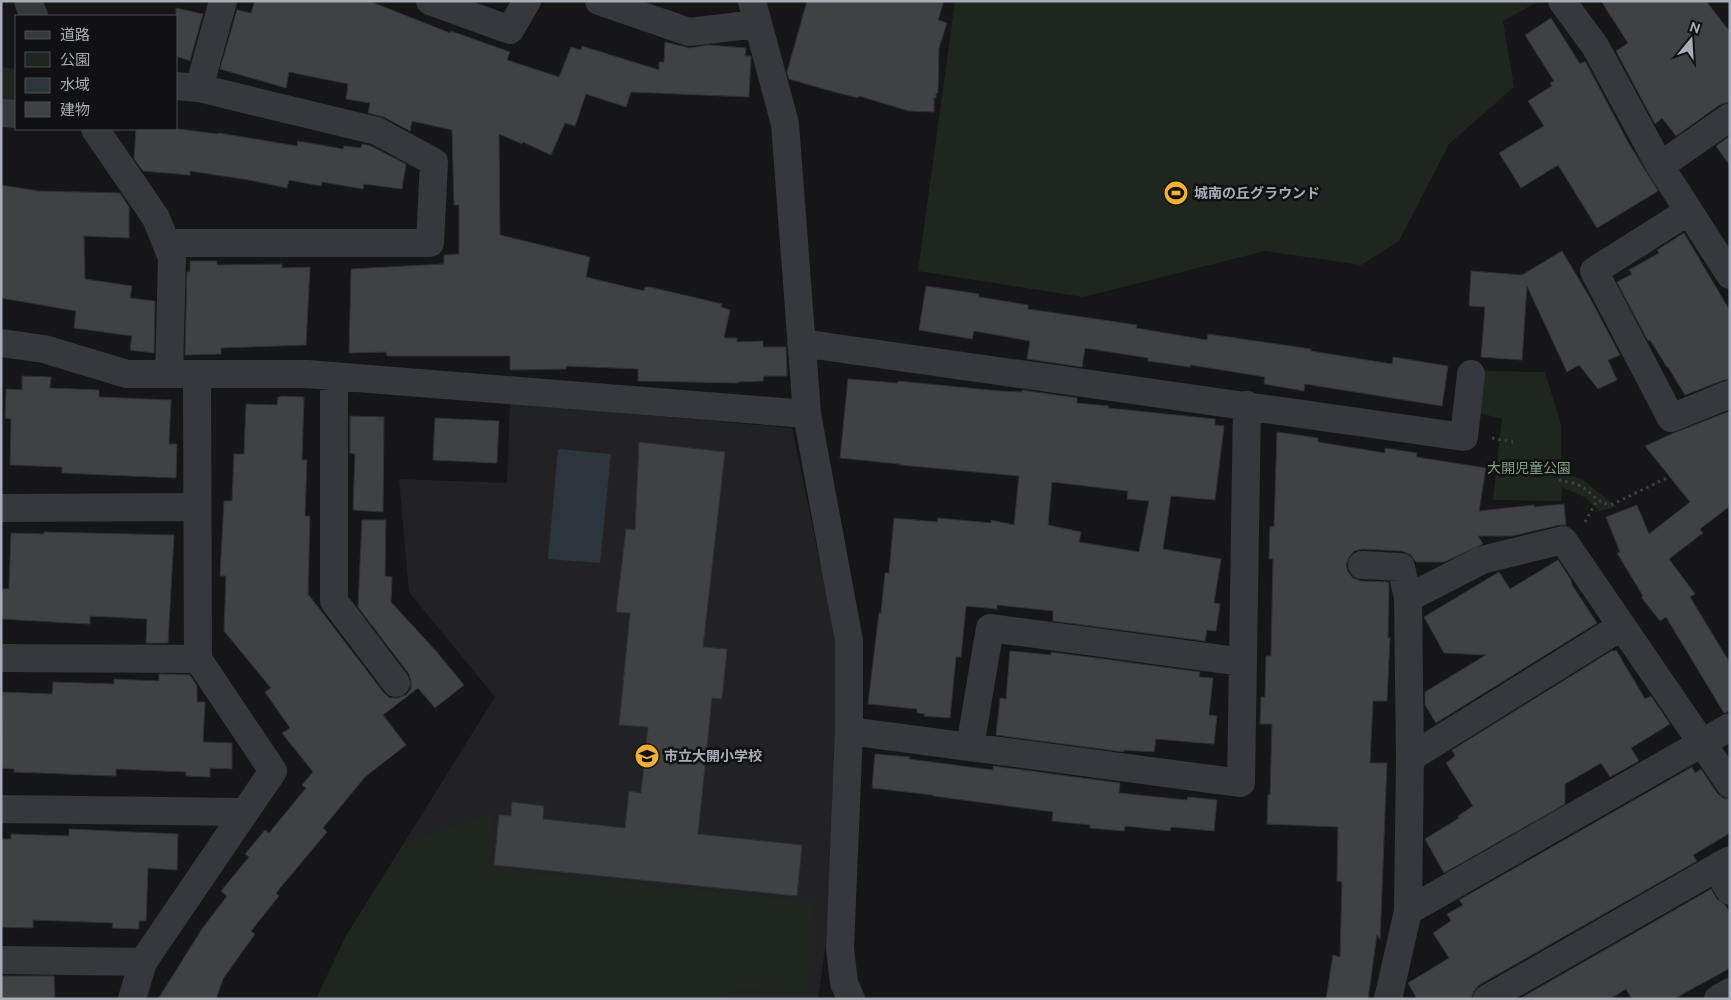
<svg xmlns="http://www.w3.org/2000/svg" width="1731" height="1000" viewBox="0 0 1731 1000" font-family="Ubuntu,'Noto Sans JP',sans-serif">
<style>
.built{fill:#222225}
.green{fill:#1e261f}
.water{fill:#2c353c}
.building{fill:#404145;stroke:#303034;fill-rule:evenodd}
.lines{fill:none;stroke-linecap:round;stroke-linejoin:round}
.path{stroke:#3d3f44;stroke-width:3;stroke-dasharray:2.5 4;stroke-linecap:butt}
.minor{stroke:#37383d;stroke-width:28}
.labels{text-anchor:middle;stroke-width:5;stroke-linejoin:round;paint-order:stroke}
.poi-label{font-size:14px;font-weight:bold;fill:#a8adb8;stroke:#111113;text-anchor:start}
.park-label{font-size:14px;fill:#7fa381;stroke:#111113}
</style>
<rect width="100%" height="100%" fill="#161618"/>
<path class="built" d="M510 403 792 428 832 620 839 677 826 942 818 999H316L346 936 495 697 409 592 399 479 507 483Z"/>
<path class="green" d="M955 1H1539L1503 21 1514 87 1449 144 1399 241 1361 265 1265 251 1083 297 918 271Z
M1 67 16 69V112L1 110Z
M1483 371 1545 372 1561 425V471L1583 480 1617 507 1599 511 1586 498 1562 487 1561 501 1493 500 1502 419 1479 413Z
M492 813 489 868 812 902 808 993 733 989 732 999H316L346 936 404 843Z"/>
<path class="water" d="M558 449 611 454 600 563 548 559Z"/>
<path class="building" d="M255 1H369L450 33 451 31 510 52 507 60 559 77 571 47 581 50 582 46 659 70V62H664L665 42 690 48 708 45 746 48 745 56H751L749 97 631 92 626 107 586 94 575 126 565 123 551 155 523 142 522 144 499 134 500 235 590 257 586 277 644 291 645 287H650L722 304 721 307 730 310 724 338H737V342L763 341V347H786L787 376H764L763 381 738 382V383L638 381V369L566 366V369L510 370V356H387L386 352 349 353 351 269 444 264V255L459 254V205H454L452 130 412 121 410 131 384 117 368 113 370 103 346 99 348 84 289 72 286 88 220 69 237 10 251 13Z
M807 1H944L938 20 947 23 939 48 938 93H936V98H934V112L909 111 859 96 858 98 820 88 789 79 787 72Z
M1601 1H1706L1730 32V102L1721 104 1676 136 1662 118 1655 124 1616 51 1628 43Z
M176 8 203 14 190 61 176 56Z
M1551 18 1580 64 1585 61 1629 144 1658 191 1597 228 1558 165 1521 188 1499 153 1544 126 1528 101 1552 86 1550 83 1554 81 1525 35Z
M136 129H179L218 134 219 133 297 146 298 141 343 149 344 146 361 148 362 144 371 146 406 164 402 189 364 184 363 189 322 182 321 186 289 180 287 188 249 180 190 171V175L143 171 134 159Z
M1730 136V166L1716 146Z
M1 185 39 191 120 193 129 207V238L84 236 85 279 132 286 130 298 155 301 154 353 130 350 132 336 74 328 76 311 1 298Z
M1684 233 1730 311V379L1724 380 1685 395 1668 367H1667L1650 340 1648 341 1617 282 1632 274 1629 270 1659 253 1657 250Z
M1562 251 1590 298 1620 355 1608 360 1617 380 1598 389 1579 365 1567 372 1527 286 1522 360 1481 357 1485 307 1469 306 1471 271 1522 275Z
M190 261H217V265L282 264V268L310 267 306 345 221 348V354L185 355 187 272H190Z
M926 286 979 294V297L1028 305V309L1137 325 1136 328 1207 340 1208 334 1270 343 1311 349V351L1392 364 1393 357 1448 366 1442 406 1305 384 1304 391 1264 384 1265 377 1191 365 1190 367 1148 361V358L1085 348 1082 367 1027 359 1030 341 974 331 972 339 919 330Z
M22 376 51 377 50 388 99 390V397L171 400 169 444H177L176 478 62 473V467L10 465 11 419 5 418 6 389 22 390Z
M848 379 898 383V381L999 391 1022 392V390L1077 398V403L1109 406 1108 408 1215 419V425L1224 426 1215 500 1171 496 1163 549 1221 559 1214 603 1220 604 1216 631 1207 630 1205 641 1053 621V611L997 605V609L966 606 961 657H956L950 718 924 716 925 714 917 713V709L868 704 879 613H881L885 573H889L894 518 937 522 938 518 991 523V520L1014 525 1019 476 900 465V464L840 458ZM1052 482 1128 491 1127 499 1149 501 1139 552 1079 542 1081 532 1048 525Z
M281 396 304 397 302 460H307L305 516H310L308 594 384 693 390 698H397L406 695 411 689V681L409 674 358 607 362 520H386L385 576 392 577 391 602 436 651 464 685 435 708 418 688 383 715 406 745 365 777 323 828 327 832 276 893 279 896 251 931 255 934 223 979 216 999H158L202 929 227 896 221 891 249 857 245 854 265 830 269 833 306 788 302 785 313 772 282 733 290 728 265 692 271 688 224 631 226 576H220L224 501H232L234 454H244L246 404 277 405 278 397H280Z
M1730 411V506L1700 529 1703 533 1669 559 1695 594 1690 597 1730 663V711L1724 713 1666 617 1660 621 1641 597 1643 596 1617 553 1620 552 1606 517 1637 505 1649 534 1690 502 1645 446 1674 433Z
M350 416 384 417 383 512 353 510 355 454 350 453Z
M435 418 499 421 497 463 433 460Z
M1277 432 1318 438V442L1385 453V448L1417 453 1416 457 1486 468 1479 511 1534 505V507L1564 504 1566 525H1559L1512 536H1478L1483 544 1444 562H1416L1411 555 1402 551 1362 549 1354 551 1349 557 1346 565 1348 572 1353 578 1361 581 1388 582 1389 586 1388 639 1390 637 1387 701H1373L1370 763H1387L1380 940 1377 934 1368 999H1326L1333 955 1340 957 1342 882 1337 881 1338 827 1267 824 1268 795H1270L1272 724H1260L1261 697H1265L1266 656H1271L1273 559H1269L1270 526 1274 527Z
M639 442 725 452 703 647 727 649 722 699 712 698 698 834 802 845 797 896 494 865 499 815 511 816 512 802 544 806 543 819 625 828 629 791 641 793 648 727 619 725 630 613 616 612 626 529 635 530Z
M44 532 174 535 168 643H146L147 619 90 616V624L1 619V589H9L11 533 44 534Z
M1558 560 1571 580 1572 585 1597 623 1436 723 1425 705V692L1486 655 1444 653 1424 617 1499 572 1510 589Z
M1613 650 1614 652 1616 650 1645 699 1651 696 1670 724 1631 748 1639 761 1610 777 1601 763 1565 784V804L1444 873 1425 839 1459 818 1458 816 1473 806 1446 763 1455 756 1452 750Z
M1010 651 1051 655V652L1200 672 1199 677 1213 678 1209 715 1217 716 1214 744 1156 739 1154 752 1124 750V752L996 735 1000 698 1006 699Z
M159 674 190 675 197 686V702H205L203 742 232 743V769L210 768V777L186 776V772L116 769V776L14 772V769L1 768 2 692 52 694 53 682 114 684V679L159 681Z
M875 754 910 757 909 759 993 770V766L1120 783 1119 793 1187 800 1188 797 1217 800 1214 831 1171 827 1170 831 1125 826 1124 831 1090 828V825L1052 821 1053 812 933 796V795L872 788Z
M1692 767 1695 773 1701 769 1717 793 1723 798 1730 799V833L1693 855 1697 861 1479 985 1474 991 1471 999H1417L1408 983 1449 958 1433 933 1451 921 1447 914 1463 905 1459 900Z
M69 829 178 834 177 870 148 868 146 921H139V929L112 928 113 923 33 920V928L1 927V839H11V834L69 836Z
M1711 889 1717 899 1725 905 1730 913V968L1674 999H1632L1626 989 1610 999H1519Z
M1 976H54L55 999H1Z"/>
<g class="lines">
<path class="path" d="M1492 438 1513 442
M1559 480C1566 482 1576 483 1582 487 1592 493 1600 506 1613 504L1677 473 1662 445
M1585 522 1597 500"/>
<path class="minor" d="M28 1 34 16
M430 1 510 30 527 1
M599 1 689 32 757 24
M752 1 785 124 807 414 849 641V731L840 948 844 983 851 999
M1562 1 1595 46 1660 166 1730 275
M199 88 223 1
M1 113 16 114
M95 129 156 218 172 258 169 374
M1660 166 1730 117
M1689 211 1594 271 1671 418 1730 394
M166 243H430L434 162 377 131 199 88 176 86
M1 343 44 349 127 374H307L807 414
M801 343 1464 437 1471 374
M334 376V601L396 683
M1 508 197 507
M1362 565 1401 567 1408 598 1410 758 1408 911 1388 999
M1408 598 1482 560 1563 540 1730 784
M1 658 198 659
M849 731 1241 783 1247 405
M970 747 990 628 1243 662
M1410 758 1622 626
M1 809 244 812
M1716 868 1730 891
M1408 911 1730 727
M1 960 143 962
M132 999 143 962 273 771 198 659 197 374
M1487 999 1730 860
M1718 999 1730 992"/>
</g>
<defs>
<symbol id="stadium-disc" viewBox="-11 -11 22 22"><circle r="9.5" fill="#f2b134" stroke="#111113"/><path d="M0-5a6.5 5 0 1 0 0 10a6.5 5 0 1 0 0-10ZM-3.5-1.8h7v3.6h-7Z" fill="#111"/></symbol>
<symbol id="school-disc" viewBox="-11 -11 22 22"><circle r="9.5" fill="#f2b134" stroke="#111113"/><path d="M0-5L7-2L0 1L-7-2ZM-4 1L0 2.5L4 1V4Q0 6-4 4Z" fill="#111"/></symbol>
</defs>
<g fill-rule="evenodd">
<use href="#stadium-disc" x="1162" y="179" width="28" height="28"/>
<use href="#school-disc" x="633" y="742" width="28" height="28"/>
</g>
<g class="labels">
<g class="poi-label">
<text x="1194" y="198">城南の丘グラウンド</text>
<text x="664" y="761">市立大開小学校</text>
</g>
<g class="park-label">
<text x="1529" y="473">大開児童公園</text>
</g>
</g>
<rect width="1731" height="1000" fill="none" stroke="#a8adb8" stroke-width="5"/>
<rect x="15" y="15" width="162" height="115" fill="#111113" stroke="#4d4f55"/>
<rect x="25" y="31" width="25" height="8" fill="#37383d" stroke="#4d4f55"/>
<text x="60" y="40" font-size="15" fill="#a8adb8">道路</text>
<rect x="25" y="52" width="25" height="15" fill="#1e261f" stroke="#4d4f55"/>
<text x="60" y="65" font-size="15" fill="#a8adb8">公園</text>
<rect x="25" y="78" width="25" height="15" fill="#2c353c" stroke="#4d4f55"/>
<text x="60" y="90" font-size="15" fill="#a8adb8">水域</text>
<rect x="25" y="102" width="25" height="15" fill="#404145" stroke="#4d4f55"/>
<text x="60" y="115" font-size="15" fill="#a8adb8">建物</text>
<g transform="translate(1691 40) rotate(18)" stroke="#111113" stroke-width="4" paint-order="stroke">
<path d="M0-4L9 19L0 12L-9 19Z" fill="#a8adb8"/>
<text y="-8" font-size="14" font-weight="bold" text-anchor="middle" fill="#a8adb8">N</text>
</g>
</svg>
